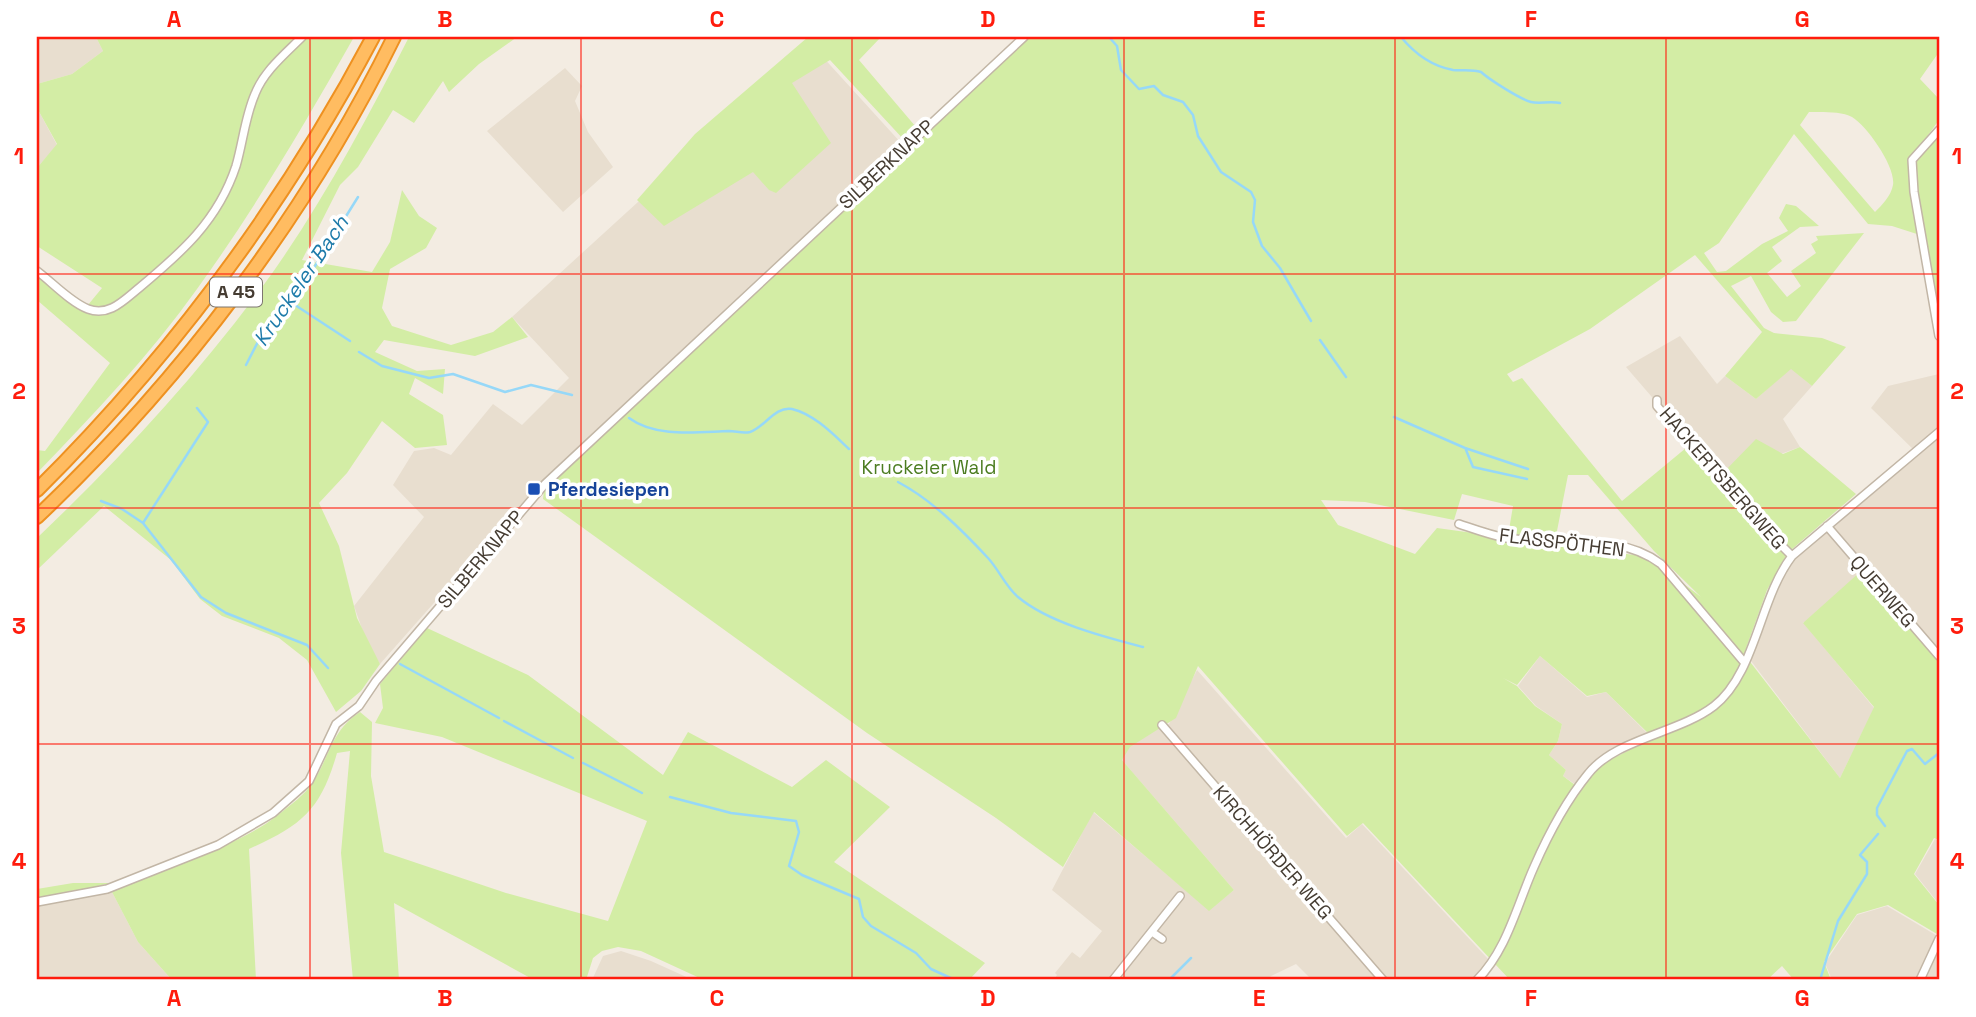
<svg xmlns="http://www.w3.org/2000/svg" width="1976" height="1017" viewBox="0 0 1976 1017" font-family="'Space Grotesk',sans-serif">
<style>
.residential{fill:#e8decf}
.green{fill:#d3eda5;fill-rule:evenodd}
.lines{fill:none;stroke-linecap:round;stroke-linejoin:round}
.stream{stroke:#96d8f8;stroke-width:2.5}
.street-casing{stroke:#c2b6a6;stroke-width:10}
.highway-casing{stroke:#ee9121;stroke-width:16}
.street{stroke:#fff;stroke-width:7}
.highway{stroke:#ffbc61;stroke-width:12}
.grid{fill:none;stroke:#ff1c0d;stroke-width:2;stroke-opacity:0.55}
.transit-dot{fill:#1a4fb4;stroke:#fff;stroke-width:2.5}
.labels{text-anchor:middle;stroke-width:7;stroke-linejoin:round;paint-order:stroke}
.shield{fill:#fff;stroke:#7d7670;stroke-width:2}
.shield-label{font-size:18px;font-weight:bold;fill:#453c32}
.street-label{font-size:19px;fill:#453c32;stroke:#fff}
.park-label{font-size:19px;fill:#4b7c20;stroke:#fff}
.transit-label{font-size:19px;font-weight:bold;fill:#164399;stroke:#fff;text-anchor:start}
.water-label{font-size:21px;font-style:italic;fill:#1e7baa;stroke:#fff}
.neatline{fill:none;stroke:#ff1c0d;stroke-width:2.5}
.grid-label{font-size:23px;text-anchor:middle;font-weight:bold;fill:#ff1c0d}
</style>
<rect width="100%" height="100%" fill="#f3ece2"/>
<path class="residential" d="M37 37H96L103 51 72 74 37 84Z
M811 44 902 144 538 485 380 664 367 643 354 606 424 517 393 485 414 451 434 448 451 455 493 404 522 425 569 378 512 317Z
M565 68 582 86 575 101 588 132 613 167 563 212 487 131Z
M37 108 57 145 37 168Z
M1680 336 1717 384 1725 376 1756 399 1791 368 1812 386 1783 419 1800 447 1720 476 1626 367Z
M1939 374V661L1911 630 1803 622 1874 708 1840 778 1748 657 1781 575 1795 559 1919 455 1871 408 1888 386Z
M1540 656 1587 697 1606 692 1649 735 1604 755 1588 768 1576 785 1563 776 1566 770 1549 755 1558 741 1562 724 1536 706 1518 686Z
M1197 670 1346 838 1362 824 1489 960 1476 976 1471 980H1312L1296 964 1263 980H1054L1057 975 1055 973 1072 952 1080 958 1102 931 1052 890 1093 812 1209 910 1234 890 1121 759 1126 750 1151 730 1169 724Z
M1935 839 1939 841V904L1915 874Z
M112 892 138 942 172 980H37V903Z
M1887 906 1939 937V980H1832L1825 963 1857 915Z
M621 951 651 961 693 980H592L603 956Z"/>
<path class="green" d="M354 37C305 123 255 209 197 289 150 355 93 415 37 473V450L45 451 110 363 37 300V276L83 311 102 288 37 246V168L57 144 37 108V84L72 74 103 51 96 37Z
M409 37H517L479 64 449 92 443 81 414 123 393 110 358 167 340 185 302 260 372 272 390 242 402 190 419 216 437 228 426 248 390 269 382 308 392 326 451 345 493 332 512 317 528 337 475 356 384 340 375 352 417 371 445 369 443 394 415 378 409 394 443 415 447 445 415 448 382 421 347 473 319 503 339 546 357 618 380 664 361 691 336 712 307 660 279 638 222 616 200 599 171 560 104 506 37 570V538C122 457 205 367 273 272 325 198 368 117 409 37Z
M808 37H881L859 60 916 127 905 141 830 60 792 83 831 143 776 193 769 190 753 172 664 226 637 200 695 134Z
M1027 37H1939V52L1920 79 1939 99V120L1910 160 1920 235 1892 226 1868 224 1794 134 1719 243 1704 253 1717 272 1726 271 1762 244 1788 231 1779 218 1786 204 1796 206 1819 226 1800 227 1772 247 1782 261 1767 273 1787 297 1801 286 1791 271 1816 253 1811 244 1818 240 1816 236 1864 233 1796 321 1783 322 1771 312 1751 276 1731 286 1764 328 1774 333 1822 338 1846 347 1812 386 1791 369 1756 399 1725 376 1762 332 1695 255 1590 329 1507 374 1513 382 1522 378 1622 501 1686 448 1786 556 1767 590 1744 654 1840 778 1874 707 1803 623 1860 572 1939 661V840L1934 838 1914 874 1939 905 1937 934 1888 905 1857 914 1824 962 1831 980H1794L1782 966 1767 980H1510L1363 823 1347 836 1198 666 1176 718 1130 747 1122 760 1234 890 1209 911 1094 812 1063 867 996 818 867 733 543 499 544 489ZM1809 112C1821 112 1841 111 1852 117 1867 126 1896 167 1893 185 1891 196 1882 205 1875 212L1800 125ZM1568 475H1588L1654 551 1701 597 1649 557 1437 528 1415 554 1338 525 1321 500 1365 502 1454 520 1462 494 1513 506 1508 536H1556ZM1540 656 1587 696 1606 692 1653 738 1606 762 1594 772 1561 820 1557 815 1575 785 1563 776 1566 770 1549 755 1558 741 1562 724 1535 706 1517 686 1503 678 1517 685Z
M1939 130V323L1912 161Z
M1756 439 1783 454 1800 447 1856 494 1791 550 1777 541 1720 476Z
M427 628 528 675 663 775 688 732 792 787 826 760 890 807 834 862 985 963 969 980H704L641 951 618 947 602 951 593 958 586 980H534L394 903 399 980H353L341 853 350 751 337 753C321 809 303 825 249 849L256 980H172L138 942 112 892C164 862 229 853 278 815 289 806 306 794 313 782 330 756 331 731 360 712L372 722 371 776 384 852 506 893 608 921 647 821 442 737 375 723 383 708 380 684Z
M73 883H111L37 900V889Z"/>
<g class="lines">
<path class="stream" d="M1109 37 1117 46 1121 70 1139 89 1154 86 1163 95 1183 102 1193 115 1198 136 1221 172 1251 192 1255 200 1253 222 1262 246 1280 268 1311 321
M1401 37C1415 54 1431 66 1453 70 1462 71 1472 69 1481 72 1490 80 1520 99 1531 102 1539 104 1550 101 1560 103
M292 303 350 341
M1320 340 1346 377
M359 352 382 366 429 378 453 374 505 392 531 385 572 395
M246 365 263 332 292 303 358 197
M1394 417 1465 448 1528 469
M629 418C656 438 697 432 729 431 736 431 743 434 750 432 765 427 775 406 792 409 814 414 834 435 849 449
M1466 450 1473 467 1527 479
M898 482C932 500 962 530 988 558 999 570 1006 587 1018 597 1049 623 1105 637 1143 647
M101 501 122 509 143 523 208 422 197 408
M143 523 201 597 226 613 307 645 328 668
M400 664 499 718
M504 721 573 758
M583 763 642 793
M670 797 731 813 796 821 799 832 789 866 802 875 859 899 863 917 871 926 916 953 931 969 955 980
M1885 826 1877 815V808L1907 751 1912 749 1925 764 1939 753
M1169 980 1191 958
M1820 980 1838 921 1867 874V862L1860 855 1878 834"/>
<defs>
<path id="street" d="M1939 130 1912 160 1914 192 1939 336
M37 271C52 282 70 302 88 309 109 317 124 300 139 288 181 253 218 221 236 166 243 142 245 117 255 94 264 71 285 54 302 37
M1657 400V406L1752 516 1792 556
M1459 524C1474 529 1490 535 1506 538 1556 546 1618 531 1661 564L1744 662
M1827 526 1939 656
M1162 725 1383 980
M37 902 107 889 218 845 273 813 309 781 336 724 359 706 376 681 545 484 1024 37
M1152 932 1162 939
M1113 980 1180 896
M1477 980C1507 950 1517 905 1534 867 1548 835 1566 801 1588 774 1615 739 1679 733 1714 706 1756 673 1759 599 1792 556L1939 432
M1920 980 1939 939"/>
<path id="highway" d="M37 490C172 356 284 205 373 37
M37 517C182 379 306 216 394 37"/>
</defs>
<use href="#street" class="street-casing"/>
<use href="#highway" class="highway-casing"/>
<use href="#street" class="street"/>
<use href="#highway" class="highway"/>
</g>
<path class="grid" d="M310 37V980M581 37V980M852 37V980M1124 37V980M1395 37V980M1666 37V980M37 274H1939M37 508H1939M37 744H1939"/>
<rect class="transit-dot" x="527" y="482" width="14" height="14" rx="3.5"/>
<g class="labels">
<rect class="shield" x="210" y="277.5" width="52" height="29" rx="5"/>
<g class="shield-label">
<text x="236" y="298">A 45</text>
</g>
<g class="street-label">
<text transform="translate(886 164) rotate(-43)" y="7">SILBERKNAPP</text>
<text transform="translate(1723 478) rotate(49)" y="7">HACKERTSBERGWEG</text>
<text transform="translate(1562 542) rotate(7)" y="7">FLASSPÖTHEN</text>
<text transform="translate(480 559) rotate(-50)" y="7">SILBERKNAPP</text>
<text transform="translate(1883 591) rotate(49)" y="7">QUERWEG</text>
<text transform="translate(1273 852) rotate(49)" y="7">KIRCHHÖRDER WEG</text>
</g>
<g class="park-label">
<text x="929" y="474">Kruckeler Wald</text>
</g>
<g class="transit-label">
<text x="548" y="496">Pferdesiepen</text>
</g>
<g class="water-label">
<text transform="translate(301 281) rotate(-56)" y="7">Kruckeler Bach</text>
</g>
</g>
<rect width="1976" height="1017" fill="none" stroke="#ffffff" stroke-width="77"/>
<rect x="38" y="38" width="1900" height="940" class="neatline"/>
<g class="grid-label">
<text x="174" y="27">A</text>
<text x="445" y="27">B</text>
<text x="717" y="27">C</text>
<text x="988" y="27">D</text>
<text x="1259" y="27">E</text>
<text x="1531" y="27">F</text>
<text x="1802" y="27">G</text>
<text x="19" y="164">1</text>
<text x="1957" y="164">1</text>
<text x="19" y="399">2</text>
<text x="1957" y="399">2</text>
<text x="19" y="634">3</text>
<text x="1957" y="634">3</text>
<text x="19" y="869">4</text>
<text x="1957" y="869">4</text>
<text x="174" y="1006">A</text>
<text x="445" y="1006">B</text>
<text x="717" y="1006">C</text>
<text x="988" y="1006">D</text>
<text x="1259" y="1006">E</text>
<text x="1531" y="1006">F</text>
<text x="1802" y="1006">G</text>
</g>
</svg>
